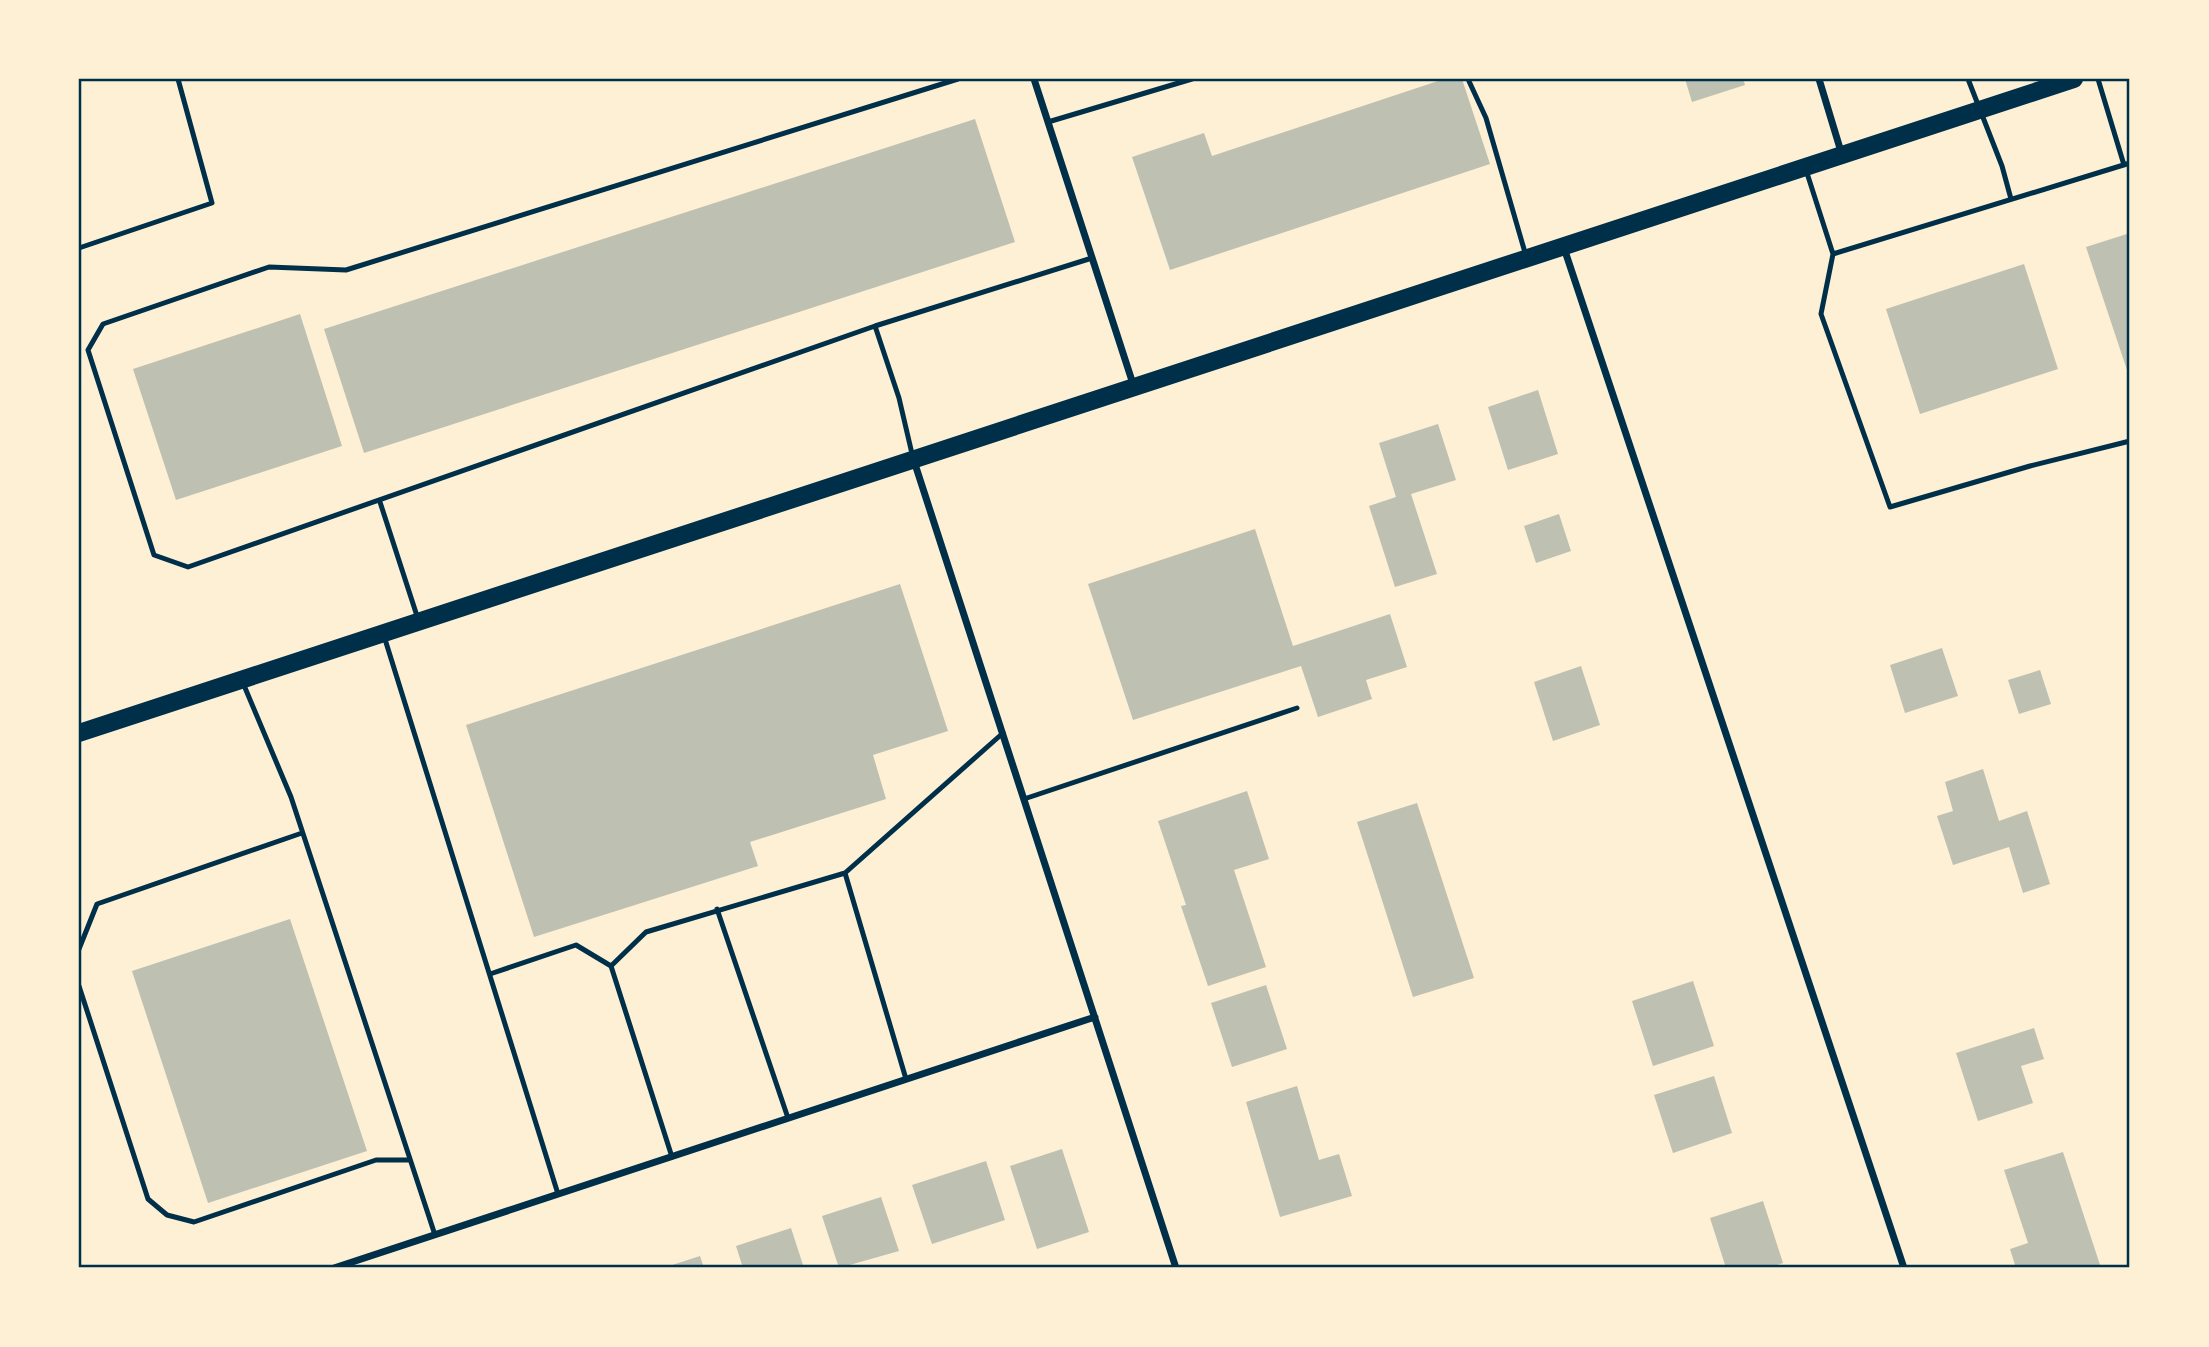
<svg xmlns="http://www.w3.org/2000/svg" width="2209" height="1347" viewBox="0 0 2209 1347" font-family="'Fira Sans',sans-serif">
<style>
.building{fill:#bec0b2}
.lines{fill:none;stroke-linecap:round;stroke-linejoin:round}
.service{stroke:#003049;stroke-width:5}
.minor{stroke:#003049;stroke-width:7}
.primary{stroke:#003049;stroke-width:18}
.neatline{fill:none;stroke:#003049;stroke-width:2.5}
</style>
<rect width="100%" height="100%" fill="#fdf0d5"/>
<path class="building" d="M1444 79H1462L1490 164 1170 270 1132 157 1204 133 1212 156Z
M1685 79H1743L1745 85 1692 102Z
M975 119 1015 242 364 453 324 329Z
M2130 233V379L2086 247Z
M2024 264 2058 369 1920 414 1886 309Z
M300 314 342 446 176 500 133 369Z
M1538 390 1558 454 1508 470 1488 407Z
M1438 424 1456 480 1411 494 1437 574 1395 587 1369 506 1396 497 1379 443Z
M1559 514 1571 551 1536 563 1524 526Z
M1255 529 1293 646 1390 614 1407 667 1366 680 1372 699 1318 717 1301 666 1133 720 1088 584Z
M900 584 948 731 873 755 886 799 750 842 758 866 534 937 466 725Z
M1942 648 1958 696 1905 713 1890 665Z
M1581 666 1600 725 1553 741 1534 682Z
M2040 670 2051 704 2019 714 2008 680Z
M1983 769 1999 821 2027 811 2050 884 2023 893 2009 847 1953 865 1937 816 1953 811 1945 782Z
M1247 791 1269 859 1234 870 1266 967 1208 986 1181 906 1186 905 1158 821Z
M1417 803 1474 978 1413 997 1357 822Z
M290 919 367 1151 208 1203 132 971Z
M1693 981 1714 1046 1653 1066 1632 1001Z
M1266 985 1287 1049 1232 1067 1211 1003Z
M2034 1028 2044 1059 2021 1066 2033 1103 1978 1121 1956 1053Z
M1714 1076 1732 1133 1673 1153 1654 1095Z
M1297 1086 1319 1160 1339 1154 1352 1196 1280 1217 1246 1102Z
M1062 1149 1089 1232 1037 1249 1010 1166Z
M2063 1152 2101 1268H2016L2010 1249 2028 1243 2004 1170Z
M986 1161 1005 1220 932 1244 912 1185Z
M881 1197 899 1251 839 1268 822 1216Z
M1763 1201 1783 1263 1768 1268H1726L1710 1218Z
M791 1228 804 1268H743L736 1246Z
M700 1256 704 1268H663Z"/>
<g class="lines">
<path class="service" d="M958 79 346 270 269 267 103 324 88 350 154 555 188 567 875 326 1092 258
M1468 79 1486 118 1526 256
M1968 79 2002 166 2011 199
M2098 79 2124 165
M1048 122 1192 79
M1806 170 1833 254 2130 163
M79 248 212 203 178 79
M1833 254 1821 314 1890 507 2030 466 2130 441
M875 326 899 398 913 458
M380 502 418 619
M384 636 558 1194
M243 683 291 797 435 1235
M1024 799 1297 708
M717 909 788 1118
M79 949 97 904 302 833
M611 966 646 932 845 873
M490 974 576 945 611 966 672 1157
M79 986 148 1199 167 1215 194 1222 376 1160H410
M906 1079 845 873 1003 733"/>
<path class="minor" d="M1034 79 1134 387
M1819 79 1842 155
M1564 248 1904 1268
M914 461 1176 1268
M334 1268 1095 1017"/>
<path class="primary" d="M79 733 2074 79"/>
</g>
<rect width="2209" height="1347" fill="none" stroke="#fdf0d5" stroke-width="161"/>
<rect x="80" y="80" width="2048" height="1186" class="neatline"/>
</svg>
